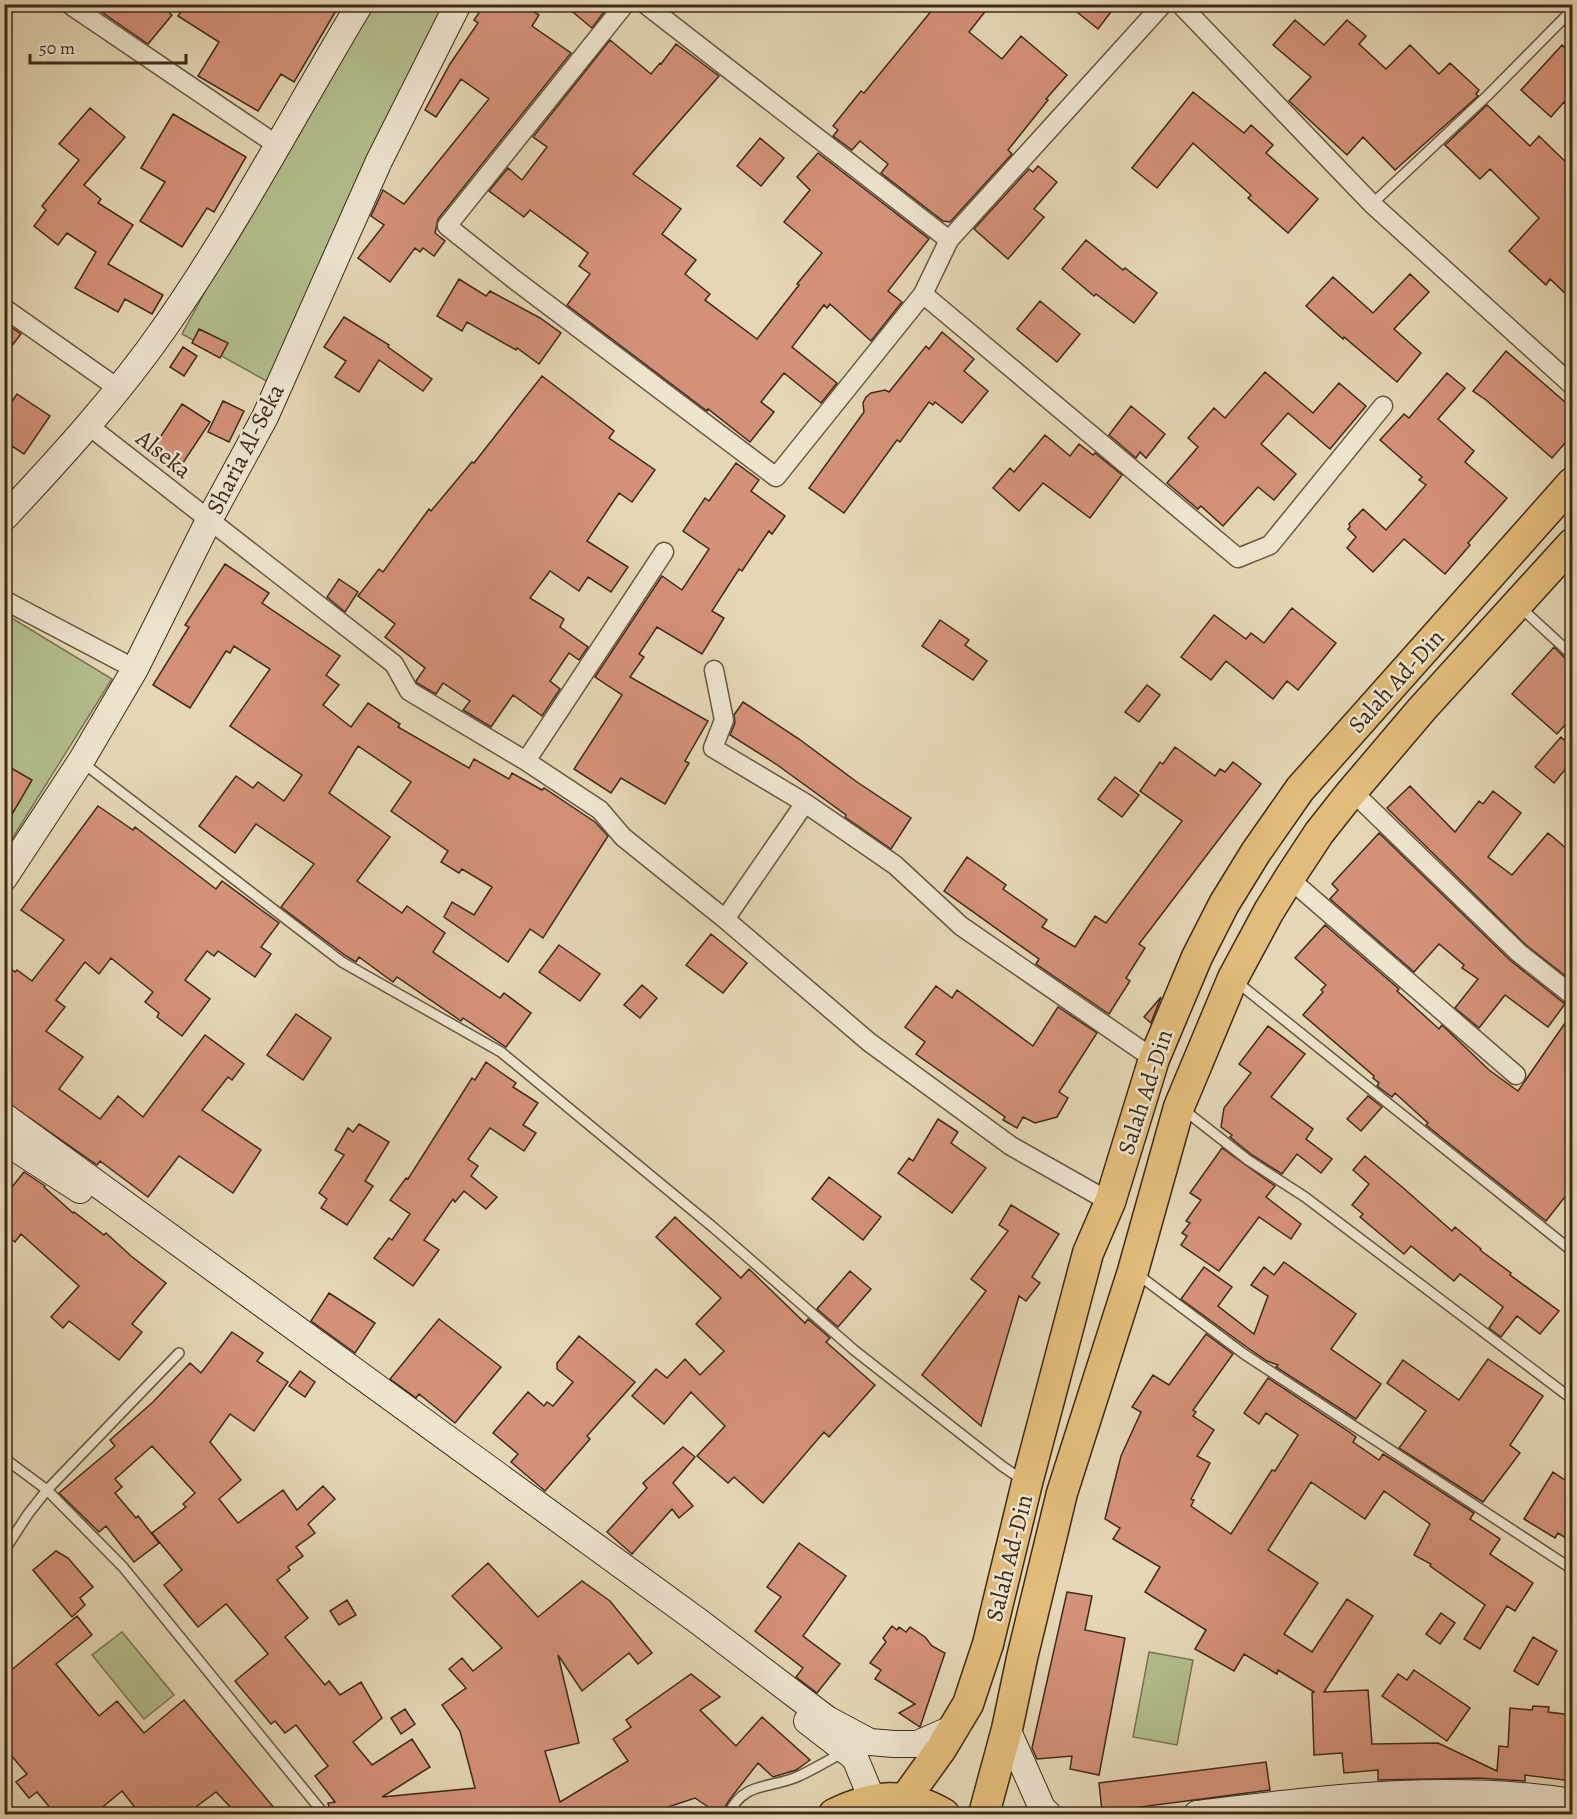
<svg xmlns="http://www.w3.org/2000/svg" width="1577" height="1819" viewBox="0 0 1577 1819" font-family="Alegreya,serif">
<style>
.green{fill:#b4be8d;stroke:#797452;stroke-width:1.5}
.building{fill:#d49179;stroke:#3e2b17;stroke-width:1.5}
.lines{fill:none;stroke-linecap:round;stroke-linejoin:round}
.service-casing{stroke:#68563e;stroke-width:12}
.minor-casing{stroke:#68563e;stroke-width:21}
.secondary-casing{stroke:#3e2b17;stroke-width:28}
.trunk-casing{stroke:#3e2b17;stroke-width:33}
.service{stroke:#eee5cf;stroke-width:9}
.minor{stroke:#eee5cf;stroke-width:18}
.secondary{stroke:#eee5cf;stroke-width:26}
.trunk{stroke:#e2bc7a;stroke-width:30}
.labels{text-anchor:middle;stroke-width:5;stroke-linejoin:round;paint-order:stroke}
.street-label{font-size:24px;fill:#3e2b17;stroke:#eee5cf}
</style>
<rect width="100%" height="100%" fill="#e5d7b5"/>
<filter id="stains"><feTurbulence type="fractalNoise" baseFrequency=".00333" numOctaves="4"/><feColorMatrix values="0 0 0 0 .2 0 0 0 0 .09 0 0 0 0 .02 0 0 0 .5 -.17"/></filter>
<radialGradient id="worn" r=".72"><stop offset=".6" stop-color="#630" stop-opacity="0"/><stop offset="1" stop-color="#630" stop-opacity=".3"/></radialGradient>
<path class="green" d="M369 5H451L270 383 182 334 250 209Z
M5 614 112 679 5 850Z
M122 1632 174 1695 144 1719 92 1655Z
M1149 1652 1193 1660 1177 1745 1133 1737Z"/>
<path class="building" d="M90 4H159L172 15 148 44Z
M186 4H340L294 82 281 74 258 111 198 76 219 42 178 16Z
M485 4H522L539 15 532 26 571 53 438 219 435 233 445 241 434 256 423 248 420 252 415 248 390 282 358 258 384 225 371 216 383 190 404 204 489 99 461 79 436 117 425 110 450 64 478 23 474 20Z
M563 4H610L592 28Z
M937 4H991L969 32 1002 59 1021 36 1067 75 1046 99 1048 100 1008 150 1012 154 950 222 943 221 881 173 888 164 860 141 852 150 833 136 838 130 833 126 861 91 864 93Z
M1067 4H1117L1098 29Z
M1295 20 1324 45 1347 20 1366 36 1359 44 1386 69 1410 45 1439 74 1450 63 1479 90 1476 94 1478 96 1395 170 1363 137 1347 155 1289 101 1311 77 1273 45Z
M610 40 651 74 660 63 661 64 676 44 719 76 633 174 681 209 662 234 696 260 685 274 710 294 705 300 757 339 799 285 797 284 822 253 784 222 810 190 797 177 818 153 929 239 888 291 902 302 871 341 830 304 827 308 824 305 792 347 837 383 821 403 784 373 761 402 774 412 750 442 708 409 707 411 567 305 590 274 579 266 588 253 530 210 524 217 489 191 508 168 522 180 547 147 533 137Z
M1562 45 1572 55V110L1564 102 1551 117 1521 90Z
M1193 92 1244 133 1251 125 1273 145 1266 153 1318 199 1288 233 1248 198 1251 195 1193 143 1157 188 1132 168Z
M1487 105 1530 146 1539 136 1572 168V300L1550 279 1546 285 1509 251 1539 218 1490 169 1480 179 1445 145Z
M90 108 125 137 84 185 101 199 98 203 133 225 108 264 163 295 152 314 125 299 118 312 75 288 96 252 67 233 58 245 34 226 46 210 42 206 79 160 59 144Z
M173 114 246 157 214 212 207 208 182 247 140 221 165 182 141 168Z
M760 138 784 158 761 186 737 166Z
M1038 166 1057 182 1034 209 1044 217 1008 259 974 229 1029 169 1033 172Z
M1086 240 1123 270 1125 268 1157 293 1134 323 1096 294 1094 296 1062 269Z
M1410 274 1429 292 1394 329 1421 353 1397 382 1344 337 1343 339 1306 306 1333 277 1373 313Z
M459 279 486 296 490 291 540 318 561 333 539 364 517 348 516 350 467 322 462 331 437 316Z
M1040 301 1080 334 1057 362 1017 329Z
M344 317 389 345 388 347 432 379 423 391 379 360 359 392 335 377 346 361 324 347Z
M4 322 21 334 4 356Z
M199 329 228 343 220 358 192 343Z
M942 332 974 359 964 371 988 391 962 423 935 402 933 405 929 402 900 442 897 440 844 513 809 488 864 412 863 403 866 397 871 393 885 390 889 392 926 346 929 349Z
M183 347 197 356 184 376 170 367Z
M1506 351 1572 408V435L1552 458 1486 400 1473 391Z
M1265 372 1313 413 1339 383 1366 406 1330 449 1288 413 1261 444 1296 474 1274 500 1258 487 1223 526 1201 506 1198 509 1167 483 1198 447 1188 438 1214 408 1225 418Z
M1447 373 1465 388 1438 419 1474 451 1465 462 1507 498 1468 543 1470 545 1445 574 1404 539 1373 572 1347 548 1356 537 1348 529 1350 527 1349 524 1363 509 1386 530 1426 485 1419 480 1422 477 1380 440 1404 414 1409 418Z
M542 376 614 431 609 438 655 470 632 502 619 493 587 541 628 567 611 592 588 577 579 591 550 571 530 598 564 619 560 627 588 647 579 660 569 653 550 681 560 689 542 716 513 695 491 727 463 710 470 701 443 683 436 694 417 683 416 681 425 668 385 637 395 624 358 596 379 569 383 572 429 509 431 511 472 462 474 463Z
M17 394 50 416 24 454 4 441V413Z
M223 401 244 411 229 442 208 432Z
M182 404 210 422 177 472 149 454Z
M1131 406 1165 434 1146 458 1140 452 1136 458 1109 435Z
M1045 435 1070 456 1079 444 1093 455 1095 453 1122 475 1090 518 1043 483 1019 511 993 488 1010 468 1014 472Z
M736 463 759 480 751 491 785 516 772 534 769 531 742 571 739 569 712 611 724 618 702 654 657 627 639 654 644 657 630 677 708 721 685 761 689 763 665 804 621 778 611 793 574 769 622 695 595 677 662 576 682 590 709 549 683 531 705 498 709 501Z
M225 564 269 593 262 603 340 656 326 675 339 685 323 705 351 727 368 703 400 724 398 727 469 768 474 759 509 779 512 773 542 790 544 788 595 822 608 836 543 938 530 929 508 962 444 917 452 902 474 915 492 887 462 869 459 873 441 862 448 851 391 811 411 782 358 746 329 793 390 837 357 881 402 913 407 906 445 933 433 952 500 998 504 993 531 1013 506 1047 463 1018 461 1021 397 977 393 982 359 957 356 962 346 956 281 907 314 864 256 824 235 853 199 826 236 776 253 788 258 782 284 801 302 775 230 726 270 669 234 646 230 653 226 651 190 708 153 685 189 627 185 625Z
M339 579 358 592 345 612 327 597Z
M1292 608 1336 643 1298 690 1287 681 1273 699 1226 661 1211 680 1181 657 1214 615 1246 639 1251 633 1264 643Z
M940 620 969 640 965 645 987 661 973 680 922 646Z
M1554 647 1567 660 1572 662V717L1557 734 1512 694Z
M1147 685 1160 695 1139 722 1125 712Z
M743 702 799 739 857 782 911 818 891 849 845 817 846 815 776 764 730 735 735 723 734 715Z
M1561 737 1572 747V761L1554 783 1535 767Z
M1175 747 1215 776 1220 769 1225 772 1233 762 1261 784 1139 944 1145 948 1126 978 1130 981 1109 1014 1036 964 1039 959 944 891 967 857 1006 885 1003 889 1047 920 1042 927 1075 947 1095 916 1106 923 1182 821 1140 791 1160 762 1163 764Z
M4 764 32 780 4 828Z
M1115 777 1139 795 1122 817 1098 799Z
M1410 786 1455 832 1479 801 1483 804 1493 791 1521 813 1488 857 1512 875 1548 833 1572 853V981L1526 945 1387 808Z
M98 806 133 830 135 827 216 889 222 881 279 923 261 947 271 954 255 977 218 951 214 956 207 951 185 980 210 999 182 1036 157 1017 159 1013 145 1002 153 992 111 958 99 974 85 962 56 1000 65 1007 46 1031 83 1057 59 1089 100 1119 118 1096 143 1117 205 1035 244 1064 232 1080 228 1077 202 1110 261 1150 233 1193 179 1156 148 1197 100 1161 97 1165 4 1100V963L15 972 17 970 32 981 64 940 21 910Z
M1379 833 1511 961 1565 1004 1548 1027 1505 995 1479 1028 1455 1008 1478 979 1462 968 1464 965 1439 944 1414 972 1330 899 1338 890 1332 884Z
M1325 925 1399 989 1397 991 1439 1029 1442 1025 1489 1070 1518 1091 1572 1013V1188L1546 1221 1426 1125 1428 1123 1395 1093 1392 1097 1377 1086 1379 1083 1373 1078 1374 1076 1303 1015 1323 992 1321 990 1326 985 1295 958Z
M711 934 747 963 723 993 686 965Z
M559 945 600 974 580 1001 539 972Z
M642 985 657 998 640 1018 624 1005Z
M936 986 952 998 957 990 1033 1046 1058 1007 1097 1033 1059 1092 1068 1098 1057 1117 1035 1123 1023 1117 1017 1128 1003 1120 1005 1117 916 1054 925 1042 905 1027Z
M1161 997 1151 1023 1144 1017Z
M296 1014 331 1038 303 1080 267 1055Z
M1268 1026 1305 1054 1271 1097 1313 1129 1306 1139 1332 1159 1321 1173 1297 1154 1282 1174 1252 1155 1230 1137 1232 1135 1221 1127 1224 1108 1251 1073 1239 1064Z
M486 1062 516 1083 513 1087 538 1103 523 1125 536 1133 524 1151 490 1128 468 1159 478 1166 471 1176 497 1197 486 1209 464 1191 455 1202 453 1199 424 1240 439 1250 413 1286 374 1258 389 1238 392 1240 410 1214 390 1200 406 1178 408 1179 472 1078 475 1080Z
M1368 1096 1382 1107 1361 1131 1347 1119Z
M938 1119 958 1132 951 1143 986 1168 952 1213 898 1173 909 1158 913 1161Z
M359 1124 389 1142 365 1181 373 1186 347 1225 321 1208 327 1199 319 1193 344 1155 335 1150 348 1128 353 1132Z
M1222 1148 1275 1186 1266 1197 1301 1224 1291 1239 1259 1217 1219 1271 1181 1245 1187 1236 1182 1233 1190 1223 1186 1221 1201 1200 1190 1193Z
M1365 1156 1401 1186 1452 1231 1455 1227 1481 1249 1480 1250 1511 1273 1510 1275 1559 1311 1540 1334 1517 1316 1501 1337 1489 1328 1503 1307 1498 1303 1460 1274 1454 1281 1411 1246 1404 1254 1360 1217 1363 1214 1352 1205 1369 1184 1353 1170Z
M24 1172 45 1186 44 1187 73 1213 74 1212 104 1235 106 1233 131 1256 166 1283 132 1324 142 1332 119 1360 69 1321 63 1328 51 1317 79 1286 21 1234 15 1242 4 1233V1197Z
M829 1177 881 1217 863 1240 812 1199Z
M1011 1205 1059 1234 1032 1277 1040 1283 1026 1301 1019 1296 981 1426 922 1375 986 1291 971 1279 1008 1231 999 1225Z
M675 1217 741 1278 749 1269 805 1323 808 1319 830 1338 826 1342 875 1385 829 1437 824 1432 763 1503 734 1477 728 1483 697 1456 725 1426 691 1392 664 1424 632 1396 656 1369 667 1378 685 1359 700 1375 724 1351 696 1324 721 1298 656 1237Z
M1284 1262 1356 1314 1331 1349 1381 1384 1356 1419 1276 1367 1278 1365 1267 1361 1248 1348 1181 1299 1204 1267 1232 1287 1218 1306 1254 1334 1268 1296 1251 1285 1264 1267 1274 1275Z
M850 1271 871 1289 838 1327 817 1309Z
M329 1293 375 1323 355 1353 311 1321Z
M439 1319 501 1367 455 1423 419 1394 416 1398 390 1379Z
M232 1332 263 1353 257 1361 288 1382 254 1431 230 1414 210 1442 241 1480 219 1499 238 1523 283 1490 297 1510 323 1486 335 1499 308 1524 315 1533 296 1547 303 1556 288 1567 290 1570 277 1580 308 1618 285 1637 325 1685 329 1681 340 1695 361 1682 382 1718 353 1742 372 1765 412 1739 430 1767 382 1797 475 1788 460 1731 442 1705 466 1688 449 1669 462 1658 473 1671 502 1648 452 1596 488 1563 538 1617 582 1581 610 1601 652 1653 638 1664 629 1653 582 1691 558 1655 579 1743 545 1751 560 1802 628 1761 613 1739 631 1727 626 1720 691 1674 720 1697 700 1710 736 1746 762 1717 810 1760 796 1770 773 1777 758 1763 730 1799 720 1815 695 1798 644 1815H331L328 1803 335 1802 315 1776 328 1766 296 1725 285 1733 275 1721 271 1724 235 1681 268 1654 228 1606 226 1604 198 1627 164 1585 182 1570 152 1533 186 1507 183 1504 195 1493 152 1446 115 1479 122 1487 115 1493 136 1518 138 1516 159 1543 134 1562 106 1526 99 1532 59 1493 115 1446 110 1440 153 1402 190 1363 201 1373Z
M1206 1334 1233 1354 1193 1410 1196 1412 1193 1416 1214 1430 1197 1456 1210 1463 1191 1499 1194 1500 1191 1506 1231 1534 1272 1470 1275 1471 1298 1435 1266 1413 1259 1424 1244 1413 1268 1378 1348 1431 1356 1437 1353 1442 1379 1460 1383 1454 1391 1459 1474 1513 1470 1519 1500 1539 1490 1554 1533 1583 1515 1611 1507 1606 1480 1649 1464 1639 1485 1605 1430 1566 1431 1564 1414 1555 1430 1524 1384 1491 1365 1519 1311 1482 1268 1550 1318 1583 1284 1634 1312 1652 1347 1599 1373 1616 1324 1692 1368 1690 1372 1744 1438 1743 1497 1771 1499 1746 1508 1747 1510 1708 1532 1710 1533 1706 1549 1707 1548 1712 1572 1715V1781L1525 1775V1781L1478 1778 1378 1780V1770L1344 1773 1342 1753 1314 1755 1312 1693 1314 1692 1278 1670 1277 1674 1244 1654 1234 1671 1195 1649 1206 1630 1145 1592 1160 1567 1113 1539 1120 1528 1105 1519 1121 1456 1141 1412 1132 1407 1153 1375 1169 1385Z
M579 1336 635 1382 587 1436 590 1439 545 1491 511 1462 518 1454 493 1433 528 1392 544 1406 547 1402 553 1406 573 1382 557 1369V1363Z
M1488 1359 1543 1396 1510 1445 1520 1453 1483 1502 1399 1448 1426 1411 1387 1383 1403 1360 1459 1400Z
M300 1371 315 1382 305 1397 289 1386Z
M683 1447 695 1457 673 1483 693 1506 679 1518 672 1509 632 1554 607 1532 647 1488 643 1483Z
M1553 1472 1572 1485V1542L1558 1533 1555 1538 1524 1519Z
M799 1543 846 1576 803 1636 840 1664 817 1693 796 1677 803 1668 755 1631 781 1597 767 1587Z
M56 1551 68 1558 93 1587 80 1598 85 1605 72 1617 33 1570Z
M1067 1592 1092 1596 1085 1630 1125 1638 1099 1775 1070 1769 1072 1756 1037 1759 1032 1748Z
M347 1600 356 1615 339 1625 330 1611Z
M1441 1613 1455 1623 1440 1644 1426 1634Z
M77 1616 92 1635 56 1664 99 1716 117 1701 144 1733 184 1700 280 1815H238L216 1792 185 1815H141L122 1791 93 1815H56L37 1792 29 1798 16 1782 27 1774 4 1747V1676Z
M892 1626 897 1630 899 1627 906 1632 910 1627 925 1637 932 1646 945 1653 920 1727 899 1713 915 1704 875 1679 881 1670 870 1663 886 1642 883 1638Z
M1533 1637 1557 1651 1538 1685 1514 1671Z
M1414 1670 1470 1708 1447 1741 1382 1696 1398 1674 1407 1680Z
M405 1709 415 1724 401 1734 391 1718Z
M1266 1762 1270 1790 1102 1812 1099 1783Z"/>
<g class="lines">
<defs>
<path id="service" d="M1372 204 1487 96 1572 10
M1520 607 1572 655
M83 763 342 962 501 1052 714 1228 854 1350 1002 1466 1024 1481
M1237 982 1572 1251
M1184 1110 1248 1160 1305 1197 1572 1399
M1137 1274 1244 1354 1572 1569
M4 1458 47 1490 123 1567 324 1814
M4 1551 28 1514 47 1490 179 1353
M729 1814C743 1781 771 1789 799 1776 814 1769 829 1760 844 1752"/>
<path id="minor" d="M69 4 277 145
M625 4 447 226 515 280 776 477 923 294 949 240 1163 4
M645 4 949 240
M1180 4 1372 204 1572 385
M923 294 1238 558 1270 545 1383 406
M4 308 119 389
M89 426 394 664 409 691 526 761 600 810 623 837 725 919 869 1042 1011 1146 1110 1202
M4 600 135 669
M714 670 724 720 713 748 805 803 895 865 961 926 1154 1059
M526 761 664 552
M1357 796 1519 953 1572 995
M1292 881 1516 1075
M725 919 805 803"/>
<path id="secondary" d="M4 518C61 457 117 396 165 327 237 224 295 112 360 4
M4 878 81 761 135 669 209 520 265 417 379 161 458 4
M4 1116 698 1621 827 1719 870 1742 894 1744H917L954 1728
M4 1141 80 1190
M807 1721 855 1758 872 1799
M1007 1729 1042 1808 1048 1814
M1197 1814C1322 1799 1447 1782 1572 1802
M1385 1814 1446 1808 1495 1809 1531 1814"/>
<path id="trunk" d="M905 1799 941 1749 968 1704 988 1644 1027 1483 1088 1253 1110 1202 1154 1059 1197 957 1224 904 1256 852 1300 789 1572 483
M834 1814C873 1795 905 1791 944 1814
M984 1814 1007 1729 1022 1658 1062 1493 1133 1271 1179 1107 1233 978 1269 911 1292 874 1319 833 1349 795 1422 709 1572 544"/>
</defs>
<use href="#service" class="service-casing"/>
<use href="#minor" class="minor-casing"/>
<use href="#secondary" class="secondary-casing"/>
<use href="#trunk" class="trunk-casing"/>
<use href="#service" class="service"/>
<use href="#minor" class="minor"/>
<use href="#secondary" class="secondary"/>
<use href="#trunk" class="trunk"/>
</g>
<g class="labels">
<g class="street-label">
<text transform="translate(245 449) rotate(-63)" y="8">Sharia Al-Seka</text>
<text transform="translate(164 454) rotate(38)" y="8">Alseka</text>
<text transform="translate(1396 681) rotate(-48)" y="8">Salah Ad-Din</text>
<text transform="translate(1145 1092) rotate(-72)" y="8">Salah Ad-Din</text>
<text transform="translate(1009 1558) rotate(-76)" y="8">Salah Ad-Din</text>
</g>
</g>
<rect width="1577" height="1819" fill="none" stroke="#e5d7b5" stroke-width="24"/>
<rect x="6" y="6" width="1565" height="1807" fill="none" stroke="#3e2b17" stroke-width="3"/>
<rect x="12" y="12" width="1553" height="1795" fill="none" stroke="#3e2b17" stroke-width="1.5"/>
<path d="M30 54v9h156v-9" fill="none" stroke="#3e2b17" stroke-width="3"/>
<text x="39" y="54" font-size="18" fill="#3e2b17" stroke="#eee5cf" stroke-width="4.5" paint-order="stroke">50 m</text>
<rect width="100%" height="100%" filter="url(#stains)"/>
<rect width="100%" height="100%" fill="url(#worn)"/>
</svg>
